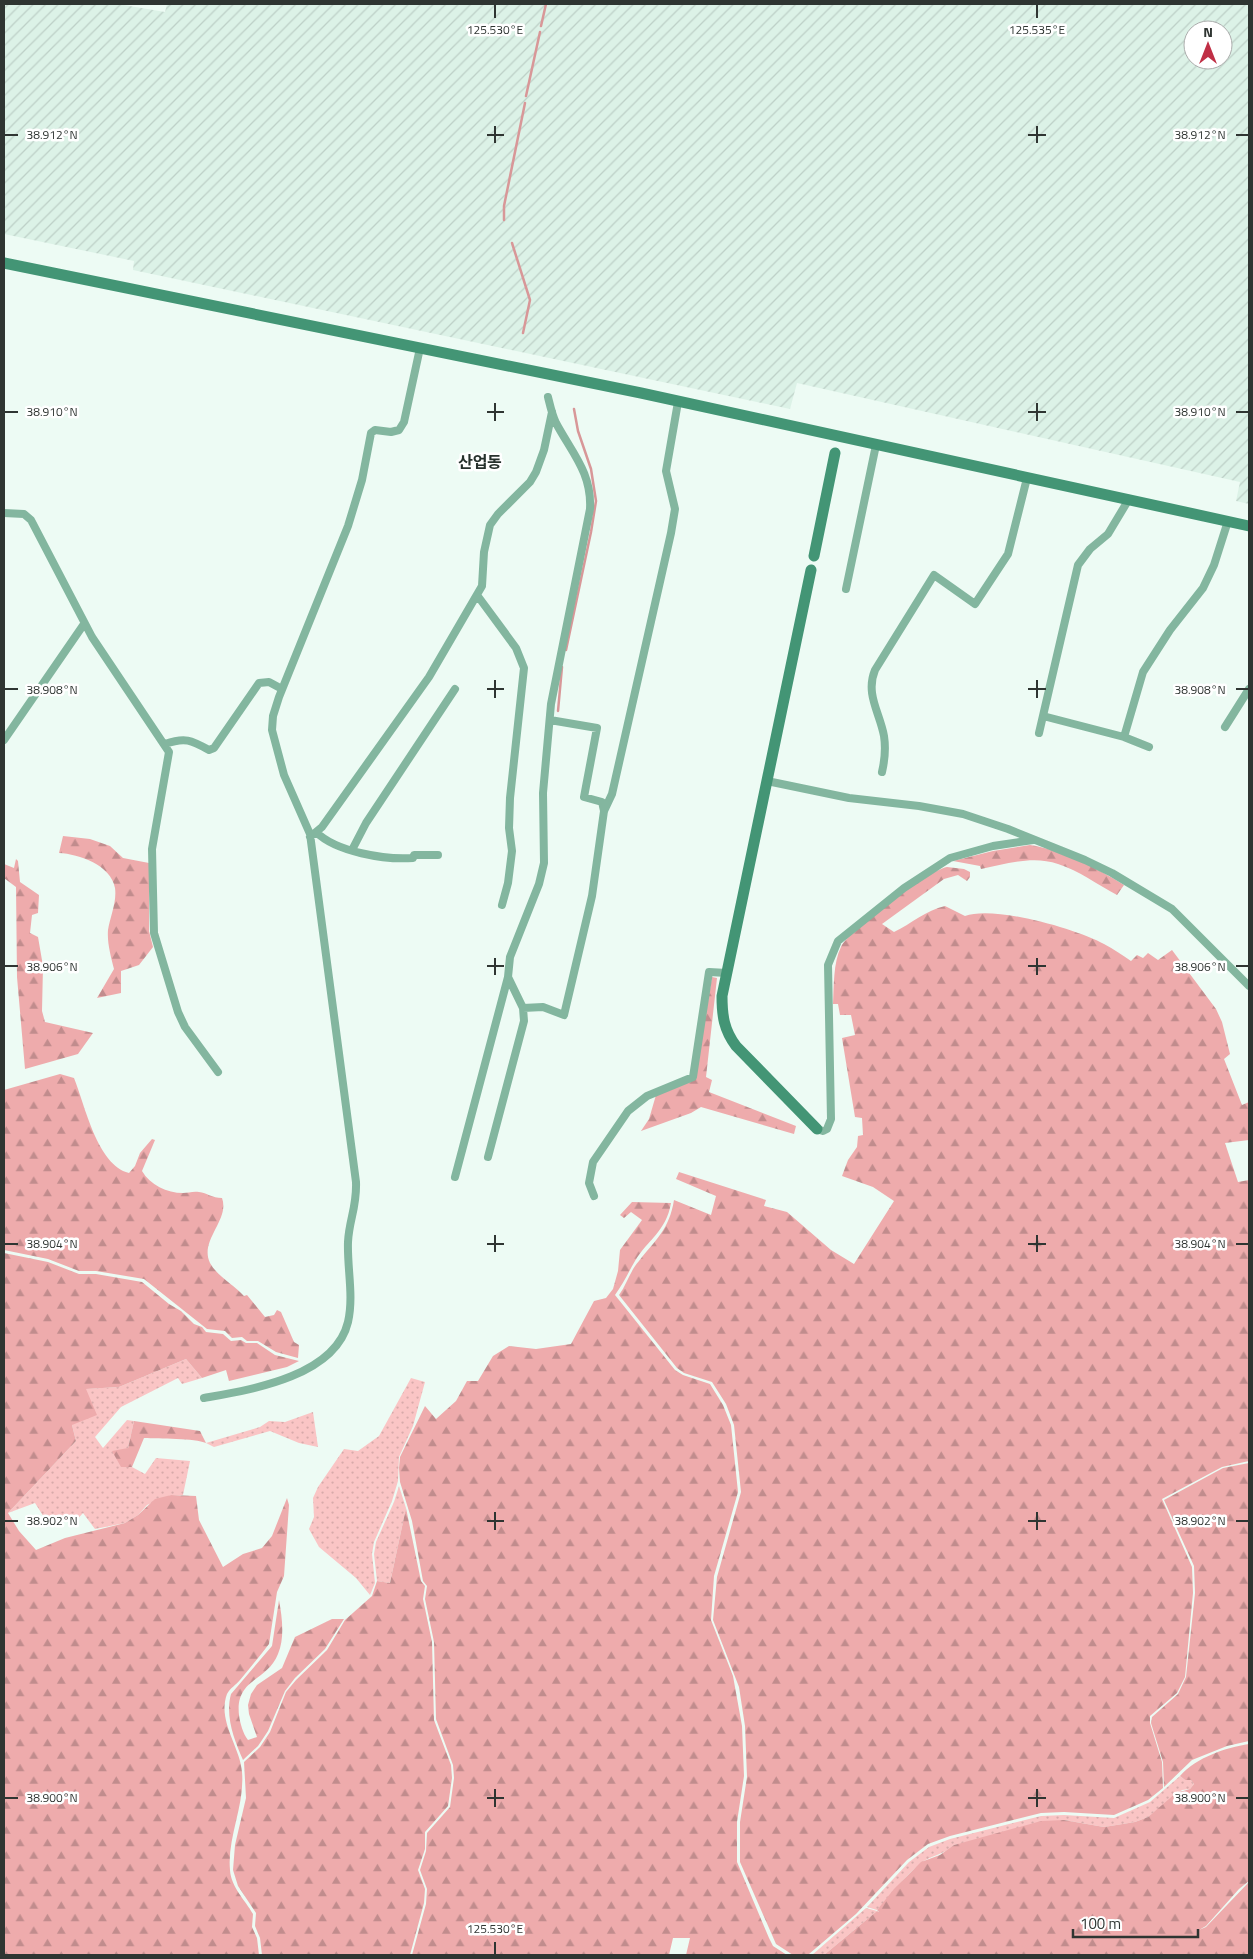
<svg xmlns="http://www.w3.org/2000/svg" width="1253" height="1959" viewBox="0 0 1253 1959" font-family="'Titillium Web','Noto Sans KR',sans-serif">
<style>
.industrial{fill:url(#industrial-furrows);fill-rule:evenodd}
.grass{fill:url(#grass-dots)}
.forest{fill:url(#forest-firs)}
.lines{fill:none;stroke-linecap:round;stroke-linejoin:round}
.stream{stroke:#d89798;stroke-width:2.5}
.street{stroke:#83b69f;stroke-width:8}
.secondary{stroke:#439575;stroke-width:11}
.ticks{fill:none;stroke:#2f3532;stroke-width:2}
.labels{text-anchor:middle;stroke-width:5;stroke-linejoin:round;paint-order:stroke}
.quarter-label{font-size:16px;font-weight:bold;fill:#26312c;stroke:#fff}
.ticks-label{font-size:12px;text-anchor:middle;fill:#2f3532;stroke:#fff;stroke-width:5;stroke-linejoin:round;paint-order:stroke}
</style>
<defs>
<pattern id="industrial-furrows" width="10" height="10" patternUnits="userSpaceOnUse" patternTransform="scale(1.25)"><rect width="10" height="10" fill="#dcf2e7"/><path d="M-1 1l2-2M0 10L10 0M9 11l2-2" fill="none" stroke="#bdd0c7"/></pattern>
<pattern id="grass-dots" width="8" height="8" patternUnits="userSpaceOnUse" patternTransform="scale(1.25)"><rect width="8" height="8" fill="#fac5c5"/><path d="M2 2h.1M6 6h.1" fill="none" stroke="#d7aaaa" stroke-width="1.8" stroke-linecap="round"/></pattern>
<pattern id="forest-firs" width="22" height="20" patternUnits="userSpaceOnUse" patternTransform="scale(1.25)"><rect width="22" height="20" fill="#eeabac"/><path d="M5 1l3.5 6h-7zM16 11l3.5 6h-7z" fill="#c18c8d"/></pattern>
</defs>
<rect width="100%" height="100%" fill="#edfbf4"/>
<path class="industrial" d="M4 4H118L165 12 167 4H1249V504L1236 501 1240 482 797 383 790 409 133 270 134 261 4 234ZM1193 30H1223V60H1193Z"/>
<path class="grass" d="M186 1359 202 1378 182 1384 178 1378 121 1407 95 1437 103 1448 127 1420 134 1421 128 1448 121 1467H132L145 1474 156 1458 190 1461 183 1495H171L147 1505 138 1515 125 1523 95 1529 83 1513 74 1523 57 1520 47 1522 35 1503 8 1513 76 1441 72 1425 85 1389 119 1387Z
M411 1378 425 1382 413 1426 399 1457 398 1481 392 1501 374 1542 372 1554 375 1583 370 1595 356 1578 319 1547 309 1529 314 1517 313 1498 318 1487 344 1449 358 1451 379 1436Z
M313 1412 318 1447 299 1443 270 1431 214 1447 206 1443 260 1427 269 1421 285 1422Z
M399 1486 406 1508 390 1583 377 1581 374 1554 376 1542 394 1502Z
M1180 1776 1185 1780H1191L1194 1784 1190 1789 1182 1790 1148 1817 1135 1822 1104 1827 1064 1820 954 1845C944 1855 930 1855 920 1864 903 1877 892 1895 877 1910L867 1907 909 1862 929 1847 950 1839 1041 1816 1064 1815 1114 1818 1150 1802Z
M866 1908 877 1911 824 1955H812Z"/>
<path class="forest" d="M63 836 90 839 110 846 123 858 149 863V931L153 947 139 965 121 971V993L97 998 114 969C111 957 107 943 108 930 110 917 117 902 115 888 111 865 79 854 59 853Z
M1030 845C1062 850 1097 868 1124 885L1117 895C1098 885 1078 870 1058 864 1033 855 1006 864 981 869L980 866 953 861 993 851Z
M16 859 18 861 20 882 39 895 38 913 32 915 30 933 38 937 43 966 42 1011 45 1022 93 1033 78 1054 25 1069 17 977 16 887 4 878V864L14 868Z
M947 867 964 869 970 872V877L967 881 958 875 944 879 882 924 894 932C911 924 926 910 945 906L965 916C994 905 1076 929 1104 944 1114 949 1122 955 1131 961L1137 955 1143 958 1148 953 1158 960 1172 950 1216 1009 1222 1022 1230 1054 1224 1059 1242 1105 1249 1102V1140L1225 1143 1238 1182 1249 1180V1461L1222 1467 1162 1499 1192 1567 1193 1593 1185 1677 1177 1693 1150 1716V1723L1162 1762 1163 1788 1148 1800 1114 1815 1064 1812 1041 1813 950 1836 928 1844 907 1860 856 1914 809 1954 793 1955 776 1944 740 1862V1822L747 1777 745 1726 739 1687 713 1620 717 1577 741 1492 734 1425 726 1404 712 1382 684 1373 677 1368 619 1295C627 1284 630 1271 639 1261 656 1239 669 1230 674 1200L711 1215 716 1196 676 1179 679 1172 766 1200 764 1206 787 1212 831 1250 854 1264 894 1201 873 1187 842 1176 848 1160 857 1147 858 1136 863 1135 862 1118 855 1117 842 1038 855 1035 851 1015H840L838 1004H833C834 987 833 963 841 947 852 927 925 872 947 867Z
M712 977 717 978 706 1077 712 1080 709 1092 796 1126 794 1134 701 1107 691 1113 641 1131 649 1119 656 1095 695 1079Z
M60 1074 74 1078C85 1105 97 1165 129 1173L135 1166 140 1153 152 1139 155 1140 142 1171C150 1185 167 1193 183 1193 188 1193 193 1191 199 1192 207 1193 212 1198 222 1198 230 1220 199 1240 210 1263 217 1276 234 1285 244 1296L247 1295 265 1317 274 1315 277 1310 281 1312 294 1342 299 1345 298 1358 276 1352 258 1341H247L242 1337 232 1338 225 1331 207 1329 144 1279 96 1271H79L48 1259 4 1250V1090Z
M632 1202 671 1203C666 1232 648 1239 635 1261 628 1273 623 1284 615 1295L675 1370 683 1375 710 1384 723 1405 731 1425 738 1492 714 1576 711 1620 733 1676 742 1726 744 1776 737 1822V1862L769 1938 773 1946 787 1955H686L690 1938H673L669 1955H412L426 1904 427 1889 420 1870 426 1851 427 1833 450 1807 454 1778 453 1765 436 1719 434 1642 425 1599 427 1586 423 1581 412 1521 400 1482 399 1468 400 1457 425 1406 436 1419 456 1401 467 1381H478L493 1356 509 1346 536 1349 571 1344 594 1301 606 1298 613 1289 618 1271 620 1250 642 1220 631 1212 624 1218 620 1215Z
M4 1253 48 1262 79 1274H96L142 1282 169 1304 181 1311 194 1324 202 1327 206 1332 223 1334 231 1341 241 1340 246 1343H257L275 1355 299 1361 287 1367 229 1381 226 1370 202 1378 186 1359 119 1387 86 1389 97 1415 72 1425 76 1441 8 1513 19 1531 36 1550 65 1538 125 1523 138 1515 155 1499 171 1495 196 1496 199 1520 223 1567 243 1554 262 1548 272 1536 287 1498 289 1505 284 1576 277 1592 269 1644C260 1656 250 1668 240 1680 236 1685 230 1688 227 1694 217 1721 240 1746 242 1772 245 1806 227 1837 230 1870 231 1887 245 1900 253 1914L252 1927 257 1938 259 1955H4Z
M134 1421 200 1431 206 1443C195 1438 159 1439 144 1438L132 1467H121L112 1451 128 1448Z
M1249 1463V1741L1227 1746 1192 1760 1164 1787 1163 1762 1151 1723 1152 1717 1178 1694 1186 1677 1195 1593 1194 1566 1164 1500 1223 1468Z
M406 1508 421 1581 425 1586 423 1599 432 1642 434 1720 451 1765 452 1778 448 1806 425 1832V1849L418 1870 425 1889 424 1903 410 1955H262L260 1938 255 1926 256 1913 238 1886 233 1870 235 1845 246 1798 244 1762 260 1747 270 1732 286 1692 296 1680 327 1650 345 1620 372 1596 377 1581 390 1583Z
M279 1600C282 1617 285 1637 278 1654 267 1682 235 1678 239 1715 240 1723 243 1734 248 1740L257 1737 249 1714 248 1705 251 1694 257 1685 282 1668 295 1637 332 1619H344L325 1649 295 1678 285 1691 268 1731 258 1746 243 1760C234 1740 225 1716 231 1694L272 1646Z
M1249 1744V1881L1239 1889 1206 1926 1199 1930 1206 1927 1249 1882V1955H824L877 1911 879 1912 877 1910 894 1889 921 1862 940 1855 954 1845 1041 1821 1064 1820 1104 1827 1135 1822 1148 1817 1176 1793 1190 1789 1194 1784 1191 1780H1185L1180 1776C1197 1757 1225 1748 1249 1744Z"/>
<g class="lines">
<path class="stream" d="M541 26 546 4
M526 96 540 32
M504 220V206L525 103
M512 243 530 300 523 333
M566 650 591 532 596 501 591 469 578 431 574 409
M558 711 562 667"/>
<path class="street" d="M4 513 24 514 31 520 92 637 169 752 152 849 154 933 178 1012 185 1027 218 1072
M846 589 876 445
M477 595 516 648 524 668 510 798 509 828 512 851 508 883 502 905
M1043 716 1124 737 1149 747
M550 720 597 728 584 797 602 802 604 811
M1225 727 1249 689
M1039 733 1078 565 1090 549 1108 534 1129 499
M1124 737 1143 672 1170 630 1203 588 1214 565 1228 521
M4 740 84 624
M165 744C185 737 191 740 209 750L214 748 259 683 269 682 282 689
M882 772C885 759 886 749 884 736 880 713 865 694 875 670L934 575 975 604 1008 554 1027 478
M767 781 849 798 919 806 963 814 1008 829 1085 860 1112 873 1172 909 1249 986
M316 832C336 852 385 860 413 858L414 855H438
M310 837 322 827 429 677 482 586 484 552 490 525 498 514 530 482 536 472 544 450 552 412
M352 850 366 823 455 689
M523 1008 543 1007 564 1015 592 896 604 811 612 794 671 533 675 509 666 471 678 402
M817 1129 823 1131 827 1129 831 1119 828 965 838 941 904 888 950 858 993 846 1033 840
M488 1157 524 1021 523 1008 508 977 510 957 539 884 544 863 543 793 551 704 590 509C592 473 572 453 556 423 552 415 550 405 548 397
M455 1177 508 977
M594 1196 589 1183 593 1162 628 1111 647 1096 693 1077 709 972 727 973
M204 1398C249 1390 335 1377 348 1322 354 1296 347 1268 348 1242 349 1220 357 1207 356 1182L310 834 284 775 272 730 273 716 279 697 348 526 362 480 371 433 375 430 391 432 399 430 404 422 420 348"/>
<path class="secondary" d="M4 263 641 393 1249 526
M814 556 835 453
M811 570 722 996C722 1016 724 1030 736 1046L817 1129"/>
</g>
<path class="ticks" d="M495 5V18M1037 5V18M495 126V143M1037 126V143M5 135H18M487 135H504M1028 135H1046M1236 135H1248M495 403V421M1037 403V421M5 412H18M487 412H504M1028 412H1046M1236 412H1248M495 680V698M1037 680V698M5 689H18M487 689H504M1028 689H1046M1236 689H1248M495 958V975M1037 958V975M5 966H18M487 966H504M1028 966H1046M1236 966H1248M495 1235V1252M1037 1235V1252M5 1244H18M487 1244H504M1028 1244H1046M1236 1244H1248M495 1512V1530M1037 1512V1530M5 1521H18M487 1521H504M1028 1521H1046M1236 1521H1248M495 1789V1807M1037 1789V1807M5 1798H18M487 1798H504M1028 1798H1046M1236 1798H1248M495 1942V1954"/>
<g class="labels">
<g class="quarter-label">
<text x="480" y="468">산업동</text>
</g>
</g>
<g class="ticks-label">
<text x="495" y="34">125.530°E</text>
<text x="1037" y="34">125.535°E</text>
<text x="52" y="139">38.912°N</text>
<text x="1200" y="139">38.912°N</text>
<text x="52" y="416">38.910°N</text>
<text x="1200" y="416">38.910°N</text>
<text x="52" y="694">38.908°N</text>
<text x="1200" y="694">38.908°N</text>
<text x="52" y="971">38.906°N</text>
<text x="1200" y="971">38.906°N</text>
<text x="52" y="1248">38.904°N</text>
<text x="1200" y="1248">38.904°N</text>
<text x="52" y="1525">38.902°N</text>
<text x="1200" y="1525">38.902°N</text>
<text x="52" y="1802">38.900°N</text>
<text x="1200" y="1802">38.900°N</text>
<text x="495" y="1933">125.530°E</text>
</g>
<rect width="1253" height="1959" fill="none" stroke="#2f3532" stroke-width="10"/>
<g transform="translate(1208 45)"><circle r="24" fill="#ffffff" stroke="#acaead"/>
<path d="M0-4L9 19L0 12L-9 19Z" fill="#c02f45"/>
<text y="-8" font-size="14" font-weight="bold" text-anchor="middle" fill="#2f3532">N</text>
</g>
<path d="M1073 1929v8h125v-8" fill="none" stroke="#2f3532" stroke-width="2.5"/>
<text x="1080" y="1929" font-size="15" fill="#2f3532" stroke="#ffffff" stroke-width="4" paint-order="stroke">100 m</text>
</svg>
